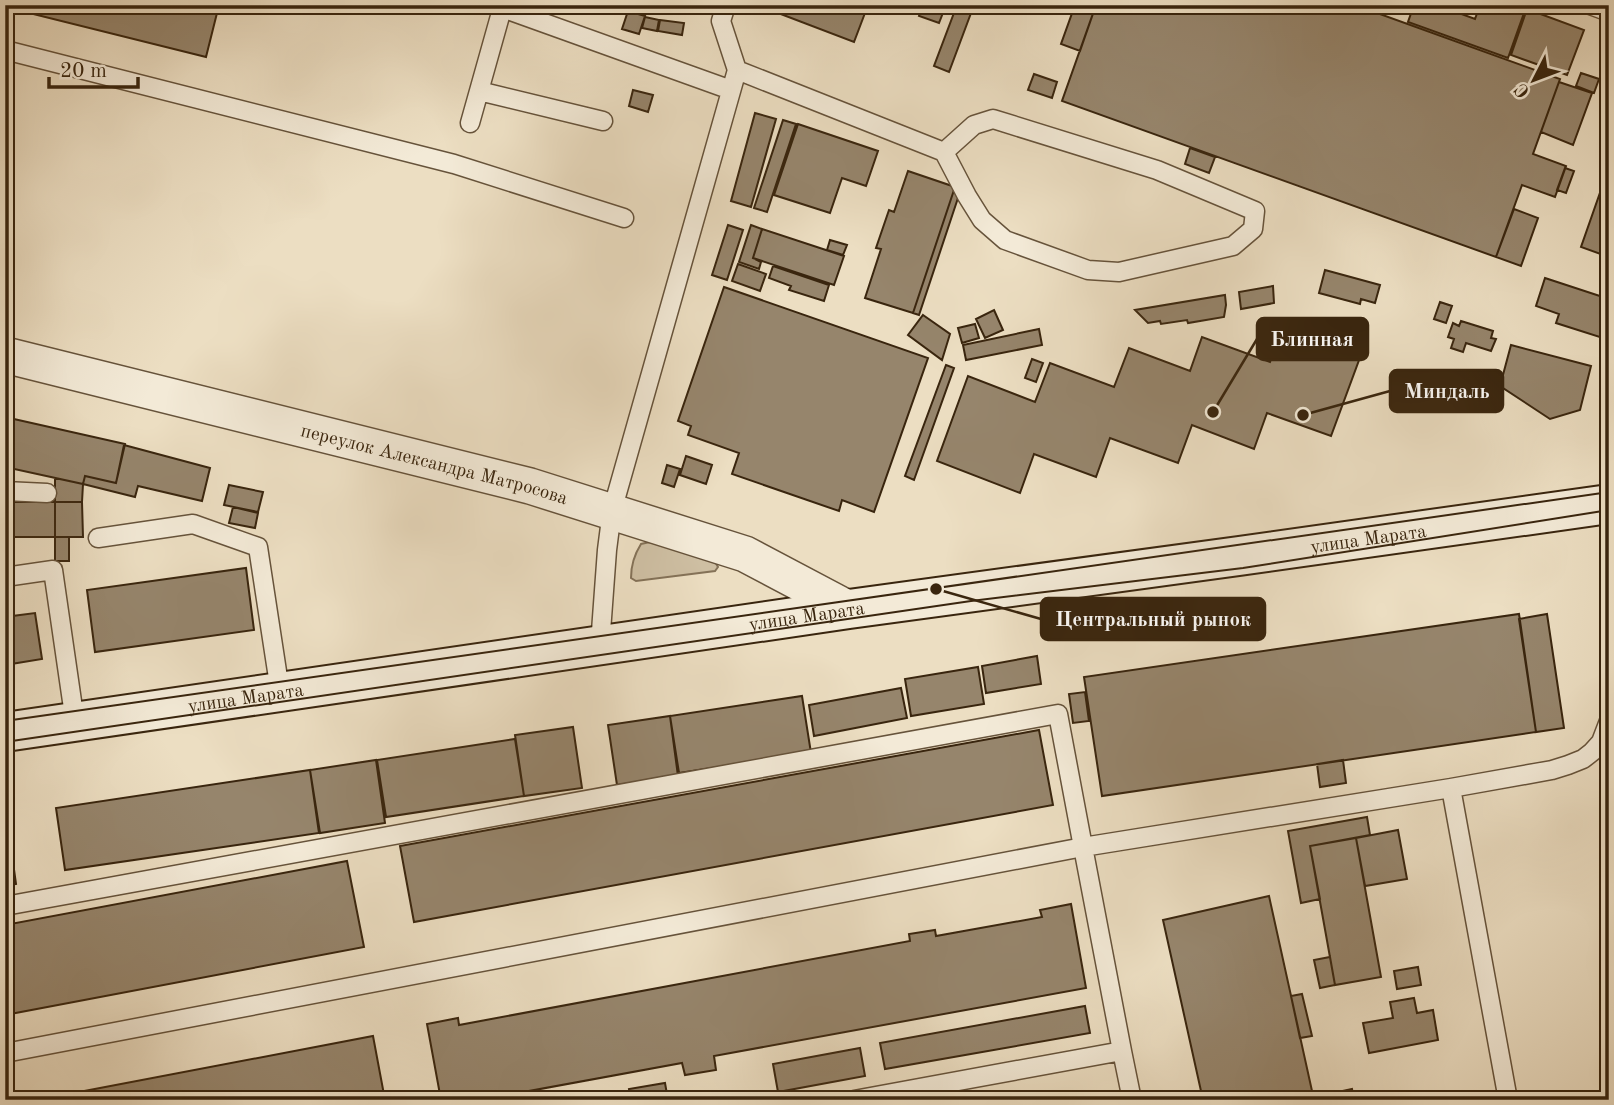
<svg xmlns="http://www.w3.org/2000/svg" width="1614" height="1105" viewBox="0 0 1614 1105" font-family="'Old Standard TT',serif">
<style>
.green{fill:#cebfa3;stroke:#847258;stroke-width:2}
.building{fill:#96856c;stroke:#39250e;stroke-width:2}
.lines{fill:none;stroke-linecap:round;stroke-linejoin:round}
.lane-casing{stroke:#66533b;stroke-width:21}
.street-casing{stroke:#66533b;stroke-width:38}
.secondary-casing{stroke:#39250e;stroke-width:42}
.lane{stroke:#f3ead7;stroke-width:18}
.street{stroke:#f3ead7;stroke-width:35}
.secondary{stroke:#f3ead7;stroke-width:38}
.tram{stroke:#39250e;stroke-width:2}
.labels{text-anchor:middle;stroke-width:5;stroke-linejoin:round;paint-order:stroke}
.street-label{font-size:19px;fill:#39250e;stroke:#f3ead7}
.leader{fill:none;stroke:#39250e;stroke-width:2.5}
.callout-dot{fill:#39250e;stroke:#f3ead7;stroke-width:2.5}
.callout{fill:#39250e;stroke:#39250e;stroke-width:2.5}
.callout-label{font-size:21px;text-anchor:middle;font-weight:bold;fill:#fff}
</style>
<rect width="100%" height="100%" fill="#ecdec2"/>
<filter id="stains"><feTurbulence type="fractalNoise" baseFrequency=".00286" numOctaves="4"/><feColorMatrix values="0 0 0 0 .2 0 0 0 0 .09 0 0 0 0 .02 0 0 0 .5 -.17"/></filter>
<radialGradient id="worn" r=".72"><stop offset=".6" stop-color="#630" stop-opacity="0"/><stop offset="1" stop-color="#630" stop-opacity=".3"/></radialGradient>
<path class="green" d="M650 542 714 560 718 567 715 571 636 581 631 578C631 565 634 555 641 544Z"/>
<path class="building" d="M5 5H219L206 57 5 7Z
M757 5H868L854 42Z
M923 5H946L939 23 919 16Z
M957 5H974L949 72 934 66Z
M1075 5H1096L1080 51 1061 44Z
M1096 5H1355L1560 79 1533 154 1566 166 1555 197 1522 185 1496 257 1062 101Z
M1414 5H1437L1475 19 1480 5H1503L1524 13 1508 58 1408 22Z
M1527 9 1584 30 1567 75 1511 55Z
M628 11 645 16 639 34 622 29Z
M645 17 659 20 657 31 642 28Z
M660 20 684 23 682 35 658 31Z
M1581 73 1599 79 1594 93 1576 86Z
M1034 74 1057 82 1052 98 1028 90Z
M1559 82 1592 93 1573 145 1541 132Z
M633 90 653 95 648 112 629 106Z
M755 113 776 119 751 207 731 201Z
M783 120 796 124 767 212 754 208Z
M798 124 878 151 866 186 842 178 830 213 774 195Z
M1190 148 1215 157 1209 173 1185 164Z
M1609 167V257L1581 247Z
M1565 168 1574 171 1566 193 1557 190Z
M908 171 955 187 913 313 865 298 881 249 876 248 889 210 894 212Z
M955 187 961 189 919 315 913 313Z
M1514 209 1538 218 1521 266 1496 257Z
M728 225 743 230 727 280 712 275Z
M751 225 762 229 753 258 761 262 759 269 739 262Z
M762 229 844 256 834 285 753 258Z
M830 240 847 245 843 255 827 250Z
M738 264 766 274 760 291 732 281Z
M773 266 829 285 824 301 789 290 791 286 769 278Z
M1325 270 1380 285 1375 303 1361 299 1360 304 1319 293Z
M1545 278 1609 299V340L1556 323 1559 314 1536 306Z
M1273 286 1274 303 1241 309 1239 292Z
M724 287 928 358 874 512 842 500 839 511 732 474 739 453 688 435 691 426 678 421Z
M1225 295 1226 305 1224 317 1188 323 1187 320 1161 324 1160 321 1148 323 1135 310Z
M1440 302 1452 306 1446 323 1434 319Z
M994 310 1003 330 985 338 976 319Z
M923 315 950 334 942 360 908 335Z
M1461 321 1493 331 1491 338 1496 339 1491 351 1466 343 1463 352 1451 348 1454 339 1448 337 1453 323 1459 326Z
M1284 323 1362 352 1331 436 1267 413 1254 449 1192 425 1178 463 1110 438 1096 477 1034 454 1020 493 937 461 968 376 1035 402 1050 363 1114 387 1129 348 1190 371 1202 337 1270 362Z
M975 324 979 338 962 343 958 328Z
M1039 329 1042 345 966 360 963 345Z
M1511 345 1591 366 1580 410 1550 419 1500 386Z
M1032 359 1043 363 1036 382 1025 378Z
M946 365 954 368 914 480 905 476Z
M5 417 125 444 116 483 85 476 83 484 5 467Z
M124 445 210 468 202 501 138 486 135 497 83 484 85 476 116 483Z
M686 456 712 465 706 484 680 475Z
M667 465 680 469 674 487 662 483Z
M55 478 83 484 82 502H55Z
M229 485 263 492 258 512 224 505Z
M5 502H55V537H5Z
M55 502H82L83 537H55Z
M233 507 258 513 255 528 229 523Z
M55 537H69V561H55Z
M246 568 254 630 95 652 87 590Z
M35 613 42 659 5 665V617Z
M1519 614 1536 732 1102 796 1084 677Z
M1547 614 1564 728 1536 732 1519 619Z
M1037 656 1041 684 986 693 982 666Z
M978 667 984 704 911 716 905 679Z
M901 688 907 718 814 736 809 705Z
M1085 692 1089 721 1073 723 1069 694Z
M802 696 811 753 679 773 670 716Z
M670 716 678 776 617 785 608 725Z
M573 727 582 788 524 796 515 735Z
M1039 730 1053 805 414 922 400 846Z
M515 739 524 796 386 817 377 760Z
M376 760 385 823 320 833 310 770Z
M1343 760 1346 783 1320 787 1317 764Z
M310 770 319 833 65 870 56 808Z
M1367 817 1370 835 1310 846 1320 899 1301 903 1288 831Z
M5 826H8L16 884 5 886Z
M1398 830 1407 879 1365 886 1356 838Z
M1356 838 1381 977 1335 985 1310 846Z
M347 861 364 947 5 1015V925Z
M1269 896 1314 1100H1203L1163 920Z
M1071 904 1086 988 714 1056 716 1070 685 1075 682 1063 480 1100H441L427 1024 458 1018 459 1025 910 941 909 934 935 930 936 936 1042 917 1040 910Z
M1330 957 1335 985 1320 988 1314 960Z
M1418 967 1421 985 1397 989 1394 971Z
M1302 994 1312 1036 1300 1038 1291 996Z
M1414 998 1417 1013 1433 1010 1438 1040 1369 1053 1363 1023 1393 1018 1390 1002Z
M1085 1006 1090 1033 885 1069 880 1043Z
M373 1036 385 1100H37Z
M860 1048 865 1076 778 1092 773 1064Z
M665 1083 668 1100H631L629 1089Z
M1352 1089 1354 1100H1319V1096Z
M616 1092 618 1100H573Z"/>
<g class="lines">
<defs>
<path id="lane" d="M494 5 731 90
M1590 5 1609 12
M5 50 454 164 624 218
M737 70 944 152 967 196 982 220 1005 240 1088 270 1119 272 1233 246 1253 229 1255 211 1157 170 993 119 974 125 944 152
M479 91 603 121
M470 123 502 9
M5 491 47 493
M98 538 193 524 258 547 280 691
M5 577 53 570 75 722
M600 645 607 550 612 511 737 70 721 21 726 5
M1451 788 1508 1100
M5 906 1058 714 1083 847 1451 788 1552 770 1568 765 1583 759 1592 752 1601 742 1609 721
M1122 1051 1132 1100
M5 1053 1083 847 1122 1051 854 1100"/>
<g id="street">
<path id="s1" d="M5 355 530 486 745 554 849 609"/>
</g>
<g id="secondary">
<path id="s2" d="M5 732 849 609 1239 556 1609 504"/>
</g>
</defs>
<use href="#lane" class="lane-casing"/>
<use href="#street" class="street-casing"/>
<use href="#secondary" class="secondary-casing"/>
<use href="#lane" class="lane"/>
<use href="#street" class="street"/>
<use href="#secondary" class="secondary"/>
<path class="tram" d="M5 721 1609 492
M5 742 971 601 1243 568 1609 510"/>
</g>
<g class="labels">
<g class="street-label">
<text dy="7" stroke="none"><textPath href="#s1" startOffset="443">переулок Александра Матросова</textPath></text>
<text dy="7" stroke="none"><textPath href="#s2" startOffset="1377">улица Марата</textPath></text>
<text dy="7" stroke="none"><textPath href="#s2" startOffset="810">улица Марата</textPath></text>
<text dy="7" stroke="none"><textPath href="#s2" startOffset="243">улица Марата</textPath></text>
</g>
</g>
<path class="leader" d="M1213 412L1257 339M1303 415L1390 391M936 589L1041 619"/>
<g class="callout-dot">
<circle cx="1213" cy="412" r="7"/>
<circle cx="1303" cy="415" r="7"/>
<circle cx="936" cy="589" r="7"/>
</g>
<g class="callout">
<rect x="1257" y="318" width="111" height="42" rx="7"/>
<rect x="1390" y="370" width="113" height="42" rx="7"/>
<rect x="1041" y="598" width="224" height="42" rx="7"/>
</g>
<g class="callout-label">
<text x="1312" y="346">Блинная</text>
<text x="1447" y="398">Миндаль</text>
<text x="1153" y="626">Центральный рынок</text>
</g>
<rect width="1614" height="1105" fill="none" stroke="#ecdec2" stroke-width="28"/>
<rect x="7" y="7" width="1600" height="1091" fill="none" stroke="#39250e" stroke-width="3.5"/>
<rect x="14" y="14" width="1586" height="1077" fill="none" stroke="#39250e" stroke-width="2"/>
<g transform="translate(1534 80) rotate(228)" stroke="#f3ead7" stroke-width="5" paint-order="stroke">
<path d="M0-5L12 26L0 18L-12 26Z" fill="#39250e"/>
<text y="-10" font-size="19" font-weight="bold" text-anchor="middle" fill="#39250e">С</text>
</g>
<path d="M49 77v10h89v-10" fill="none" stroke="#39250e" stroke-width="3.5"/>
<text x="60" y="77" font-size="21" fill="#39250e" stroke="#f3ead7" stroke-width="5" paint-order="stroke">20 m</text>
<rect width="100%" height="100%" filter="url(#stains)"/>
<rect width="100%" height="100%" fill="url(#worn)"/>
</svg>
